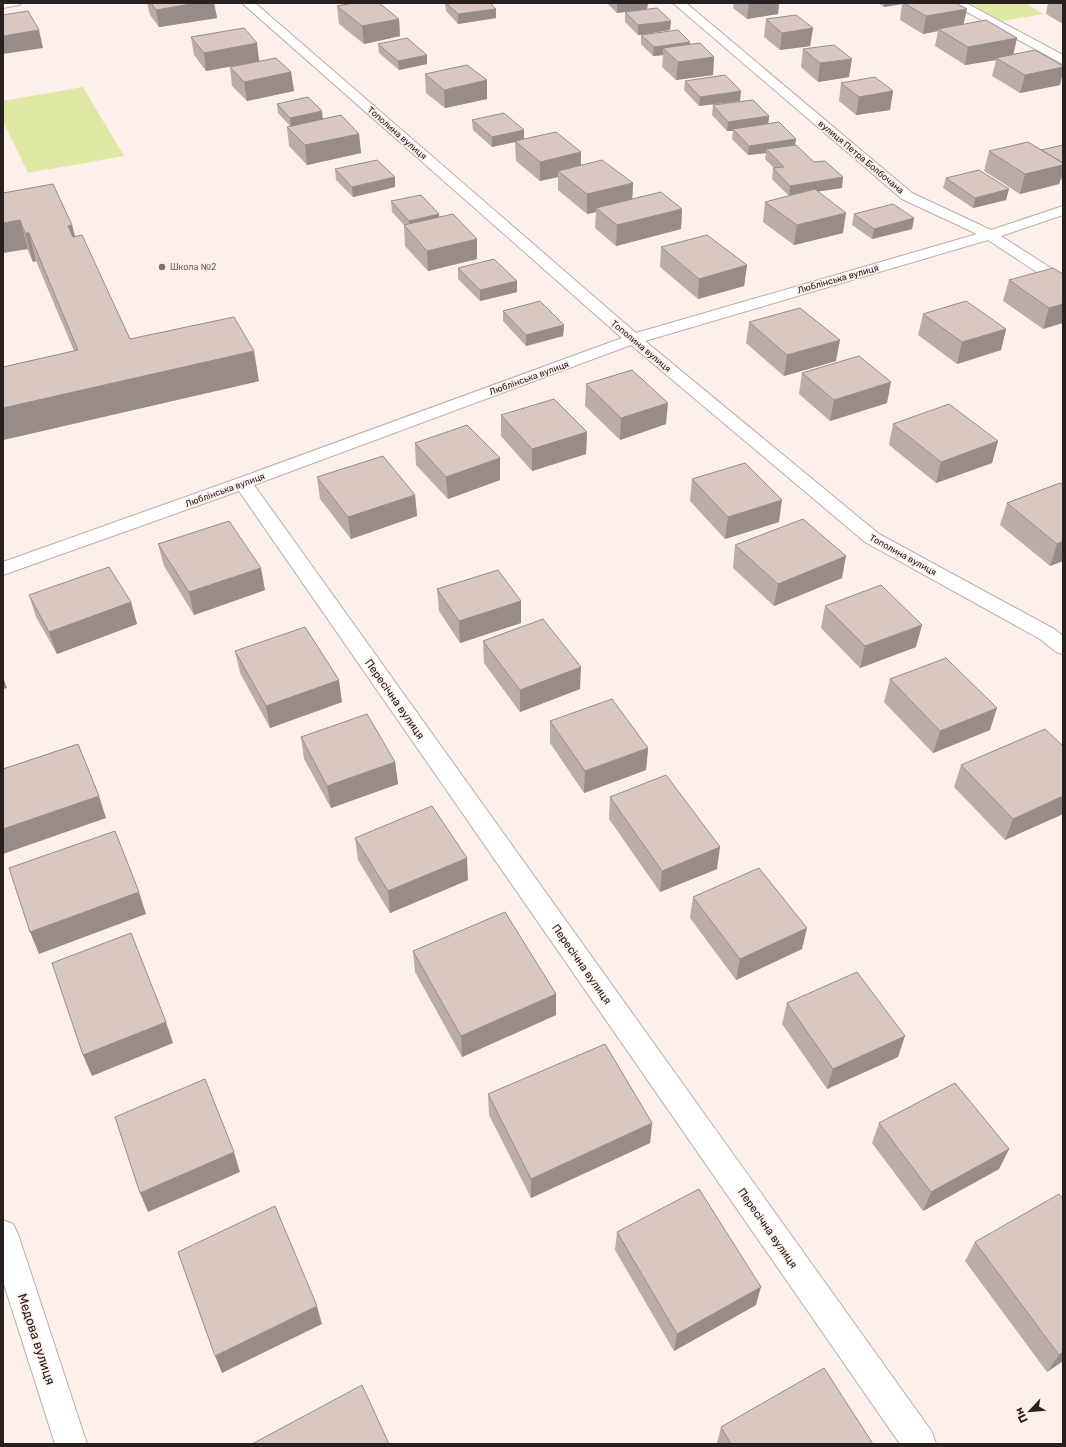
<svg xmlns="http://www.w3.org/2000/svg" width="1066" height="1447" viewBox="0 0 1066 1447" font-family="Rubik,sans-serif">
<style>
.green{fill:#dfe8a3}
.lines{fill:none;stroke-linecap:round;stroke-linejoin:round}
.street-casing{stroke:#bdaca6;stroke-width:2}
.primary-casing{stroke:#bdaca6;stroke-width:2}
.street{fill:#fff;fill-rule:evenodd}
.primary{fill:#fff;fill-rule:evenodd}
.wall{fill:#bbaca7}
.shaded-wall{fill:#988c88}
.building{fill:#d9c8c2;stroke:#988c88}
.education-dot{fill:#8d6e63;stroke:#fdefea;stroke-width:1.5}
.labels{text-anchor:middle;stroke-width:3;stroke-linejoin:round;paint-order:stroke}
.far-street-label{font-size:9px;fill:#27201e;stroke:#fdefea}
.far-education-label{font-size:9px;fill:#785e54;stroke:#fdefea;text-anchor:start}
.street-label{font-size:11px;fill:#27201e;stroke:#fdefea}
.near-street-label{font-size:13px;fill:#27201e;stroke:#fdefea}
</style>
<rect width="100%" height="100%" fill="#fdefea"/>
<path class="green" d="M970 3H1025L1044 14 1002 21Z
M83 87 124 156 28 173 3 121V101Z"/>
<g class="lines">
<defs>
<path id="street" d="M242 3H255L636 333 977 234 902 199 673 3H686L912 193 991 230 1063 206V215L1001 236 1063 276V288L1058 286 988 240 645 341 879 534 1054 629 1063 636V654L1056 652 1040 639 865 542 631 345 254 485 932 1432 936 1444H900L239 491 3 575V562L236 479 622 338Z
M952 3H966L1063 55V64L954 5Z
M3 1220 13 1224 18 1234 87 1444H55L3 1281Z"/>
<path id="primary" d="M3 3H21L19 5 3 8Z"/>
</defs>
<use href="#street" class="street-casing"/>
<use href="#primary" class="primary-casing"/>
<use href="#street" class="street"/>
<use href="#primary" class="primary"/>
</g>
<path class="wall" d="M147 3H214L217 18 159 27 150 15Z
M445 3H490L496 18 458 24 446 11Z
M607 3H648L647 9 617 13Z
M734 3H779L778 14 747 19 733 8Z
M878 3H956L963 24 1017 38 1013 54 1060 85 1020 93 992 76 996 60 965 65 935 46 938 31 923 34 900 20 902 4 884 7Z
M1048 3H1063V24L1046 14Z
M337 6 399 19 400 36 364 44 339 24Z
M625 12 670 30 638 35 625 22Z
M766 19 813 28 810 46 780 50 764 37Z
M641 35 690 45 714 57 713 75 676 80 662 67 663 55 653 56 641 44Z
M191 37 257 43 259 61 291 72 294 91 247 101 232 86 230 67 256 62 206 71 194 55Z
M378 44 427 64 399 70 379 53Z
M803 49 849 77 818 82 801 67Z
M425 74 487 99 445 108 426 93Z
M685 81 740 101 699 106 684 90Z
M841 83 893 91 890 110 856 115 839 101Z
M277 104 323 119 359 134 361 153 307 165 289 146 287 127 290 126 278 113Z
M713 105 769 116 768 124 796 139 795 145 842 188 817 191 843 233 794 245 763 222 765 202 789 196 772 179 773 168H774L765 159 766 153 748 155 732 139 733 131H727L712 115Z
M472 120 524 130V139L581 152V165L633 183 632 199 682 209 681 229 616 246 595 228 596 212 587 214 558 190V177L540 181 516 161 515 142 492 147 473 130Z
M1063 145V180L1061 179 1059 184 1020 194 984 171 989 151 1041 150Z
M335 169 395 187 353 197 336 180Z
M946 178 1006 200 973 208 943 188Z
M3 193 72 225 75 236 130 339 259 381 3 440V367L74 351 36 261 33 262Z
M391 201 439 217 477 259 428 271 405 246 404 225 392 212Z
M854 214 914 218 912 229 872 239 852 225Z
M661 247 747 265 744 286 698 299 660 267Z
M458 268 517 281V292L480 301 458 279Z
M1063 274 1043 329 1003 301 1009 280Z
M503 311 564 325 563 336 526 346 503 321Z
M923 314 1006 329 1001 350 957 364 918 335Z
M749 322 836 361 784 376 746 343Z
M802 373 887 403 830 421 799 394Z
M586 385 666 424 620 440 585 406Z
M501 415 587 432 586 454 532 471 501 436Z
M893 424 998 441 992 463 936 483 889 445Z
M415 443 500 480 448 499 416 465Z
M317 477 415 495 417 516 351 539 320 499Z
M692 479 779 522 725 539 690 501Z
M1060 483 1063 561 1050 566 1000 525 1007 503Z
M158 544 265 590 194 615 164 566Z
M735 545 842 578 774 606 733 568Z
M437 589 521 601V623L460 643 439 611Z
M29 595 131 602 137 624 57 654 36 617Z
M825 606 916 647 860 668 821 628Z
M483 641 580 689 520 712 484 663Z
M235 651 342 702 270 728 240 673Z
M890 679 990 730 933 753 884 702Z
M550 721 648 748 646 770 584 793 550 743Z
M301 737 395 762 398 784 331 808 304 759Z
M1063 746V814L1005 840 954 787 961 765Z
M610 797 717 869 660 892 609 819Z
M355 838 468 880 390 913 358 860Z
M693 897 802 949 736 980 690 918Z
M413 951 556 994V1015L462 1057 415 972Z
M787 1003 898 1057 827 1089 782 1024Z
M488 1094 652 1123 650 1143 531 1198 489 1115Z
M879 1123 1009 1149 999 1169 923 1211 872 1143Z
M1063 1199V1361L1047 1372 965 1261 975 1242Z
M617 1232 756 1305 674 1351 615 1250Z
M721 1427 873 1444H718L717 1443Z"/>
<path class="shaded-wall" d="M197 3H214L217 18 159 27 156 10Z
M626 3H648L647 9 617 13V4Z
M749 3H779L778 14 747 19Z
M885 3H903L902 4 884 7Z
M496 9V18L458 24V14Z
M967 9 963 27 938 29V31L923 34 926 16Z
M399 19 400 36 364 44 362 26Z
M671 21 670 30 638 35V25Z
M813 28 810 46 780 50 782 33Z
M39 30 43 48 3 54V36Z
M1017 38 1013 56 996 58V60L965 65 968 47Z
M690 42V51L663 48V55L653 56 654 47Z
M257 43 259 61 206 71 204 53Z
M427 55V64L399 70 398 61Z
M714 57 713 75 676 80 678 62Z
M852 59 849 77 818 82 820 63Z
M1063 67V72L1060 85 1020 93 1025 75Z
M291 72 294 91 247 101 244 82Z
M487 80V99L445 108 444 90Z
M741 91 740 101 699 106 700 97Z
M893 91 890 110 856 115 859 97Z
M322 111 323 121 291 128 290 118Z
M769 116 768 125 733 129V131H727L728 122Z
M524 130V140L492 147V137Z
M359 134 361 153 307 165 305 145Z
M796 139 794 149H766V153L748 155 749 146Z
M581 152V171H558V177L540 181V162Z
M1063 165V170L1059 184 1020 194 1025 174Z
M395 177V187L353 197 352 187Z
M843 177 842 188 789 196 790 186Z
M633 183 632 203 596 208V212L587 214V194Z
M1009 189 1006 200 973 208 975 198Z
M682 209 681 229 616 246 617 225Z
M846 213 843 233 794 245 797 225Z
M439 214 440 224 409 231V221Z
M914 218 912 229 872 239 874 229Z
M20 220 28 249 3 253V223Z
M72 225 79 253 68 226Z
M25 233H29L36 261 33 262Z
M477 239V259L428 271 427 251Z
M747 265 744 286 698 299 699 279Z
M517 281V292L480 301V290Z
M1063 304V323L1043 329 1049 308Z
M564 325 563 336 526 346V335Z
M1006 329 1001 350 957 364 962 342Z
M840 340 836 361 784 376 787 355Z
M254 351 259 381 3 440V408Z
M891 382 887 403 830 421 834 400Z
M668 403 666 424 620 440 621 418Z
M587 432 586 454 532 471V449Z
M998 441 992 463 936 483 941 462Z
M500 458V480L448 499 446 477Z
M415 495 417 516 351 539 348 517Z
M782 500 779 522 725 539 728 517Z
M1063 541V561L1050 566 1057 544Z
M846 556 842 578 774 606 778 584Z
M261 568 265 590 194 615 189 592Z
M521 601V623L460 643 459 621Z
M131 602 137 624 57 654 49 632Z
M922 625 916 647 860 668 865 646Z
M581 667 580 689 520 712V690Z
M3 677 7 688 3 689Z
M339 680 342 702 270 728 266 706Z
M997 708 990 730 933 753 940 731Z
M648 748 646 770 584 793 585 771Z
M395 762 398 784 331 808 327 786Z
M99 796 106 818 3 854V829Z
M1063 796V814L1005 840 1013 819Z
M720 847 717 869 660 892 662 871Z
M467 858 468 880 390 913 388 891Z
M139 892 146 914 39 954 30 932Z
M807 928 802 949 736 980 740 959Z
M556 994V1015L462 1057 461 1036Z
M166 1022 173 1043 92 1076 83 1055Z
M905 1036 898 1057 827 1089 833 1069Z
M652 1123 650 1143 531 1198V1179Z
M1009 1149 999 1169 923 1211 931 1192Z
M234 1152 240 1172 148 1212 140 1193Z
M761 1287 756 1305 674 1351 677 1334Z
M317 1306 322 1324 222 1373 215 1356Z
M1063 1352V1361L1047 1372 1059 1355Z"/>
<path class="building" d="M151 3H197L156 10Z
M354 3H379L399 19 362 26 337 6Z
M446 3H490L496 9 458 14Z
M616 3H626L617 4Z
M904 3H956L967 9 926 16Z
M657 8 671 21 638 25 625 12Z
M28 11 39 30 3 36V15Z
M796 15 813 28 782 33 766 19Z
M986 20 1017 38 968 47 938 29Z
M244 28 257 43 204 53 191 37Z
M678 30 690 42 654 47 641 35Z
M407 38 427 55 398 61 378 44Z
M700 43 714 57 678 62 663 48Z
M834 45 852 59 820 63 803 49Z
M1035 50 1063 66V67L1025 75 996 58Z
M276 58 291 72 244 82 230 67Z
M467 65 487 80 444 90 425 74Z
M725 75 741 91 700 97 685 81Z
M875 77 893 91 859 97 841 83Z
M308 97 322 111 290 118 277 104Z
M753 100 769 116 728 122 713 105Z
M504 113 524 130 492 137 472 120Z
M341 115 359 134 305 145 287 127Z
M779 122 796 139 749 146 733 129Z
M556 132 581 152 540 162 515 141Z
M1028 142 1063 163V165L1025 174 989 151Z
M796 145 814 162 825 161 843 177 790 186 773 168 784 167 766 149Z
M1063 145V163L1041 150Z
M377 160 395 177 352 187 335 169Z
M602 160 633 183 587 194 558 171Z
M979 170 1009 189 975 198 946 178Z
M53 184 72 225 68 226 73 237 82 235 130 339 234 317 254 351 3 408V367L78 350 29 233H25L20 220 3 223V193Z
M815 189 846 213 797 225 765 202Z
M661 192 682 209 617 225 596 208Z
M421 195 439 214 409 221 391 201Z
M893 204 914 218 874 229 854 214Z
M453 214 477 239 427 251 404 225Z
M707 235 747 265 699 279 661 247Z
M494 259 517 281 480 290 458 268Z
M1053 268 1063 274V304L1049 308 1009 280Z
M540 301 564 325 526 335 503 311Z
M966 301 1006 329 962 342 923 314Z
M800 308 840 340 787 355 749 322Z
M859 356 891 382 834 400 802 373Z
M632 370 668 403 621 418 586 384Z
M554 399 587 432 532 449 501 415Z
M949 404 998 441 941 462 893 424Z
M467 425 500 458 446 477 415 443Z
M383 456 415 495 348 517 317 477Z
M745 463 782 500 728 517 692 479Z
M1060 483 1063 485V541L1057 544 1007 503Z
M803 519 846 556 778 584 735 545Z
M229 521 261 568 189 592 158 544Z
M109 567 131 602 49 632 29 595Z
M498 570 521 601 459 621 437 589Z
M881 585 922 625 865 646 825 606Z
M543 619 581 667 520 690 483 641Z
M305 627 339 680 266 706 235 651Z
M946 658 997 708 940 731 890 679Z
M612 699 648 748 585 771 550 721Z
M367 714 395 762 327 786 301 737Z
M1045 729 1063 746V796L1013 819 961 765Z
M78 744 99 796 3 829V769Z
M666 775 720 847 662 871 610 797Z
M432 806 467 858 388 891 355 838Z
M115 831 139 892 30 932 9 868Z
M759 868 807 928 740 959 693 897Z
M505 912 556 994 461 1036 413 951Z
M131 933 166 1022 83 1055 52 963Z
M857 972 905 1036 833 1069 787 1003Z
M605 1044 652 1123 531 1179 488 1094Z
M205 1079 234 1152 140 1193 115 1117Z
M955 1083 1009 1149 931 1192 879 1123Z
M699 1189 761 1287 677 1334 617 1232Z
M1059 1194 1063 1199V1352L1059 1355 975 1242Z
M275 1206 317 1306 215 1356 178 1252Z
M824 1368 873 1444H731L721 1427Z
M362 1385 389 1444H252Z"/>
<circle class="education-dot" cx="162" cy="267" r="4"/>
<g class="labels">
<g class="far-street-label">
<text transform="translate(397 133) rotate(41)" y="3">Тополина вулиця</text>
<text transform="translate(861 157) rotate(40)" y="3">вулиця Петра Болбочана</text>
<text transform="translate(838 279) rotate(-16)" y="3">Люблінська вулиця</text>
<text transform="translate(641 346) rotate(40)" y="3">Тополина вулиця</text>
<text transform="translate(529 378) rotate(-20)" y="3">Люблінська вулиця</text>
<text transform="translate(225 490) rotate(-20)" y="3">Люблінська вулиця</text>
<text transform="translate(903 555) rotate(29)" y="3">Тополина вулиця</text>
</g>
<g class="far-education-label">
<text x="170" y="270">Школа №2</text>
</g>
<g class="street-label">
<text transform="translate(395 699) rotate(55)" y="4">Пересічна вулиця</text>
<text transform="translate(582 964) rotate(55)" y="4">Пересічна вулиця</text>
<text transform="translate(768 1228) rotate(55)" y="4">Пересічна вулиця</text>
</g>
<g class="near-street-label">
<text transform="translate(37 1339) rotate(72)" y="5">Медова вулиця</text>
</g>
</g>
<rect width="1066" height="1447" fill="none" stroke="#27201e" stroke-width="8"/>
<g transform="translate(1030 1411) rotate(244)" stroke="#fdefea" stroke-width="3" paint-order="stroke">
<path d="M0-3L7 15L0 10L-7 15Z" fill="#27201e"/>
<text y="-6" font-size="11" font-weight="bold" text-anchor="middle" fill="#27201e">Пн</text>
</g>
</svg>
